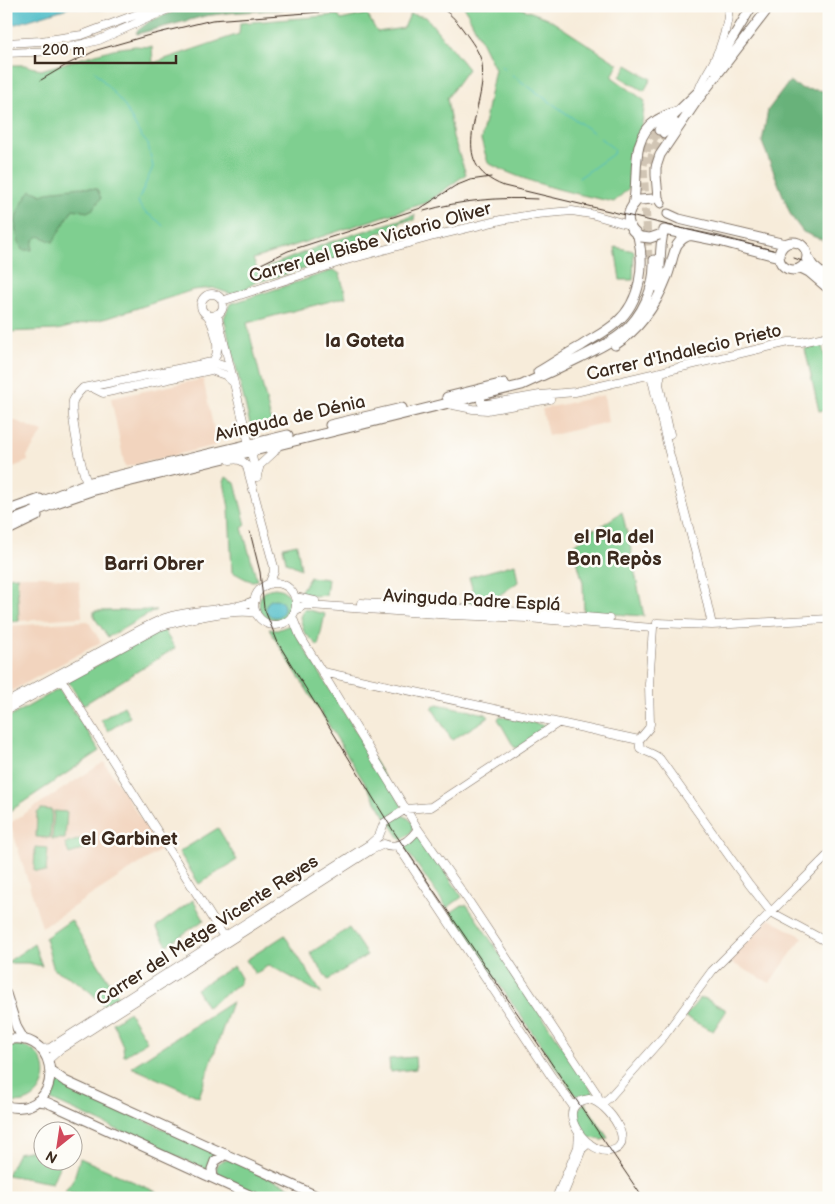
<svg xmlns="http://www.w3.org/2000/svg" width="835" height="1204" viewBox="0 0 835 1204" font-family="'Balsamiq Sans',sans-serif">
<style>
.built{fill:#f2d4be}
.green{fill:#7fcf90;stroke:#5d7c57}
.forest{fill:#67b27a;stroke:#516e4c}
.water{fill:#4fbdc8;stroke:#457473}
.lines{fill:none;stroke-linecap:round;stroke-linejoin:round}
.stream{stroke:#4fbdc8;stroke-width:1}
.primary-tunnel{stroke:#d1c5b4;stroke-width:9;stroke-dasharray:9 4.5;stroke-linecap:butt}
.secondary-casing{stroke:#7d6e60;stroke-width:9}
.primary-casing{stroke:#7d6e60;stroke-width:11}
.secondary{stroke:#fff;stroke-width:8}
.primary{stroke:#fff;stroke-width:9}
.tram{stroke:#3b2a1e;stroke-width:1}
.primary-bridge-casing{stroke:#7d6e60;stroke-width:11;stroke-linecap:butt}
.primary-bridge{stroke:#fff;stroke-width:9}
.labels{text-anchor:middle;stroke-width:5;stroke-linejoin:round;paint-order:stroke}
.street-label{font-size:18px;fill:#3b2a1e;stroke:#fdfcf7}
.neighbourhood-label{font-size:19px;font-weight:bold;fill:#3b2a1e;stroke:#fdfcf7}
</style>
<rect width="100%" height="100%" fill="#fdfcf7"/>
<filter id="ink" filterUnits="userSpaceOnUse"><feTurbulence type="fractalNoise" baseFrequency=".02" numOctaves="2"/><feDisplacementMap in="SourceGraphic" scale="10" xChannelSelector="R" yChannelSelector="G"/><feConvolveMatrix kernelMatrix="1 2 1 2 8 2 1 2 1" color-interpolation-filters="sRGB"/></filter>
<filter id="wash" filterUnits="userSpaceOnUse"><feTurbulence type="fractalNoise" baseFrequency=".0096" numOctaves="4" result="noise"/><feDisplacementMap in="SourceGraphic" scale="20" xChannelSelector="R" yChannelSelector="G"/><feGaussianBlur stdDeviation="1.12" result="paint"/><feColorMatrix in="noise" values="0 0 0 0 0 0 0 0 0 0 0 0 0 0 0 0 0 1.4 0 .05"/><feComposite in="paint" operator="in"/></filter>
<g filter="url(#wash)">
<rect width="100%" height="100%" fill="#f7ecda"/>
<path class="built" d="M203 379 217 445 125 467 111 398Z
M604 395 608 422 548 436 542 409Z
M6 417 43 432 27 456 28 461 6 470Z
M17 576H43L79 581 82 617 19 621Z
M88 621 101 642 6 694V626Z
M104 762 161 850 42 927 10 823Z
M769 919 803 937 770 983 730 962V959Z"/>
<path class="green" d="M464 6H515L547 18 618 64 612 77 645 101 641 132 630 153V187L614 202C571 193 526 183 488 163L481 140 495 69Z
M367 14 377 32 404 28 410 14 426 17 468 69 447 98 453 137 466 174 428 202 253 259 259 274 270 266 327 243 415 215 414 220 402 221 395 230 377 233 370 243 365 246V252L261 281 260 279 247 288 231 294 213 288 193 290 107 318 57 330 6 332V65H25L41 70 113 49 135 46 152 47 153 63 239 34 240 23 338 15 341 20Z
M627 65 651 79 644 91 620 77Z
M615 247 634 251 633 280H620Z
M334 270 340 274 346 297 247 323 273 428 250 424 224 318 230 304Z
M822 345 829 375V409L819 411 805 349Z
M226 477 235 483 246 525 242 528 257 580C250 584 240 575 232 572L229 508 224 482Z
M622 512 632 554H631L644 616 584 612 583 583 573 545 593 532 592 529 598 528Z
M297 544 301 569 286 562 283 547Z
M515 564 518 582 487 604H461L474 595 469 577Z
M17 576 19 621 6 622V577Z
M310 577 328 579 326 595 313 596 300 592Z
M259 604a16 16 0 1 1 32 0a16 16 0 1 1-32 0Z
M304 609 325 614 318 646 304 632 300 617Z
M156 610 108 637 94 617V611Z
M290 625 403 807 387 819 269 629 277 630Z
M163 629 175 648 83 705 68 681Z
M59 689 100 751 7 813 6 719Z
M437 704 486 714 489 717 452 740 432 708Z
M124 706 130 717 108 731 101 720Z
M500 716 548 726 518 748 514 747 498 719Z
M41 809 52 810 50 838 36 837 37 813Z
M54 811 67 812 65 839H52Z
M402 815C419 822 415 832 401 840L389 822Z
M218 828 237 860 199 884 179 852Z
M420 834 462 897 447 908 403 845Z
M90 836 92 847 69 854 65 844Z
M35 847 48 848 46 872 34 871Z
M193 900 204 920 167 945 156 927Z
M462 905H467L595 1095 586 1096 578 1099 450 913Z
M71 920 118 996 103 1005C89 989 74 978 54 970L45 938Z
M349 928 367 955 328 980 310 953Z
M285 935V936L322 994 269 965 255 974 246 960Z
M34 944 42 966 28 963H6Z
M234 966 241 978 239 984 207 1007 196 989Z
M704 998 725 1009V1013L713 1031 685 1017 699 999Z
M232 1002 199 1097 131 1067Z
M129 1012 147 1041 124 1056 123 1046 113 1023Z
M11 1045C62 1044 51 1114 6 1101V1047Z
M415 1057 416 1069 390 1072 389 1059Z
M57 1080 218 1154 209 1171 47 1098 52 1093Z
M585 1103 608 1138 602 1140 586 1137C578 1125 569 1113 585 1103Z
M42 1148V1162H61L52 1183 7 1175 18 1153Z
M80 1158 161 1194 159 1198H99L65 1191 74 1178Z
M228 1159 314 1198H265L219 1177C214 1166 217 1161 228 1159Z"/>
<path class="forest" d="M188 6H298L303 8 228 13 205 16 137 34 136 32 150 21Z
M789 82 803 89 829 91V240H822L803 232 791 216 762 142 768 110Z
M81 187 97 189 101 198 93 209 87 212 73 209 53 242 39 236C33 239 32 243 32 250H22C11 224 14 213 31 190L42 195 56 190Z"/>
<path class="water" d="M6 6H116C96 13 90 7 71 7L6 27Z
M266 608a9 9 0 1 1 18 0a9 9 0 1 1-18 0Z"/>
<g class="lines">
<path class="stream" d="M501 66 506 70
M94 70 124 105 141 136 148 144 153 167 138 201C141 214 156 216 163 226
M512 75 594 133
M579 178 613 154 614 149 600 138"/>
</g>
</g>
<g filter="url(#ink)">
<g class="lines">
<path class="primary-tunnel" d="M650 163 656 145 664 133
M648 259 643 165 647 148 659 130"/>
<defs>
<path id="secondary" d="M6 43 41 41 82 35 159 6
M6 53 55 51 99 40 175 6
M699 90C702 80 708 72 713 63 722 45 728 26 729 6
M201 305a11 11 0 1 1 22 0a11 11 0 1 1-22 0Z
M222 301 343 261 434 236 501 220 537 214 572 211 591 214 629 225
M207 314C214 326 223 351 212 362
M217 314 257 477
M661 372 659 384 670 434
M651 375 668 448 698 562 712 625
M91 387 103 393 211 370 225 375 234 383
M481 395V402L488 404 540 395 575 392 789 342H801L829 336
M448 404 473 409 487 410 550 399
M230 460C237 459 244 459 247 467L274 567V572L269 584
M257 475 260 465 274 452 280 443
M89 487C82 474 70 415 73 401 75 396 79 392 83 388L212 362 230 368
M254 604a21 21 0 1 1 42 0a21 21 0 1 1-42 0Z
M295 597 315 601
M361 603 526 612 609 619
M295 611 304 605H310L452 615 527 618 653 628
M292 616 300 636 418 829 468 900 597 1094 600 1103
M657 623 712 625 829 619
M653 628 649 684 650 724 649 728 639 740 640 748C647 753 654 753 660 759L749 884 771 912 829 943
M323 672 639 740
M57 675 62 680 224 937
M6 703C38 685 69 669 101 651 122 640 143 627 165 618 191 608 234 612 255 600
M6 710 159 627C180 620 236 608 256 613
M398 846 551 1076 574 1107
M40 1049 50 1048 56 1044 370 844 379 836 384 823 406 809 431 807 558 723
M48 1060 59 1050 371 850 384 844C398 850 410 840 418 829
M589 1099C609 1103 639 1148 609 1151 585 1153 551 1104 589 1099Z
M601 1104 609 1098 664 1036 712 971 829 854
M556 1198 578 1147 579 1133
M562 1198 582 1149 589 1143"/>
<path id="primary" d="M714 69 752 6
M659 130 698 92
M664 133 675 123
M635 203C624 214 627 230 641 237
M661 203 658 198 656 175V167L660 155 696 102 770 6
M633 205C640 178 628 139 657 120 662 117 669 114 675 112
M668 214 679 219 785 244
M664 230 719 241 779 257
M779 256a14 14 0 1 1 28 0a14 14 0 1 1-28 0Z
M807 256 813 266 829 280
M801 268 809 272 829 289
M658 288C662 269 658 248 664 230
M615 345C640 329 656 305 666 279 671 268 672 256 677 245 681 239 685 236 692 235
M538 372C552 364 566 354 581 346 593 338 606 332 617 322 641 301 645 265 638 236
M447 397 504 383
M330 425 402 408
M36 504 87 483 288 435
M6 511 40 499
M6 523 56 503 91 491 522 385C542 376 561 367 581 357 594 350 609 344 621 334 643 316 655 288 654 260
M6 531 37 516
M6 994 17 1028 24 1040
M6 1040C64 1027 65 1120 6 1106
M51 1071 65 1081 321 1198
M37 1101 46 1102 53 1105 256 1198
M213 1178 212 1169 215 1161 226 1154"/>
</defs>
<use href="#secondary" class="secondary-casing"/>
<use href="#primary" class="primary-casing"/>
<use href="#secondary" class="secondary"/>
<use href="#primary" class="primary"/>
<path class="tram" d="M436 6C449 11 456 20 464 31 471 41 480 52 482 64 488 107 443 163 504 186L773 250
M41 80 68 64 97 50 146 36 212 20 403 6
M424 211C461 200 500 197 538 199
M794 258 802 261
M261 264 288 251 421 208 455 186 470 180 491 177
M250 532 260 572 264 608 278 643 394 832 643 1198"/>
<defs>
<path id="primary-bridge" d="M640 200 653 199
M641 237 650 238 659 235"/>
</defs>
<use href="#primary-bridge" class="primary-bridge-casing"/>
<use href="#primary-bridge" class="primary-bridge"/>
</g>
</g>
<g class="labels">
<g class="street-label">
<text transform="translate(370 242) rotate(-16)" y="6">Carrer del Bisbe Victorio Oliver</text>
<text transform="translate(684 352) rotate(-13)" y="6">Carrer d'Indalecio Prieto</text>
<text transform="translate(290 418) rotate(-13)" y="6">Avinguda de Dénia</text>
<text transform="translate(472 600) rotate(3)" y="6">Avinguda Padre Esplá</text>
<text transform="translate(207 930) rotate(-33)" y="6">Carrer del Metge Vicente Reyes</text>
</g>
<g class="neighbourhood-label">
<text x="365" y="347">la Goteta</text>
<text x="614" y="543">el Pla del<tspan x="614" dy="22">Bon Repòs</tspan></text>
<text x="154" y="570">Barri Obrer</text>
<text x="129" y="845">el Garbinet</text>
</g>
</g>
<rect width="835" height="1204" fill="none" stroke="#fdfcf7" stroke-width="25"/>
<g transform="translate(58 1146) rotate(210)"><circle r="24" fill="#fdfcf7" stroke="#afa8a0"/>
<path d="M0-4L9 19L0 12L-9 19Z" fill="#d1495b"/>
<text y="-8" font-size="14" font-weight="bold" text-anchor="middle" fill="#3b2a1e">N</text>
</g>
<path d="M35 55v8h141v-8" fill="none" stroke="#3b2a1e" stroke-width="2.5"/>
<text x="42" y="55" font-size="15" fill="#3b2a1e" stroke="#fdfcf7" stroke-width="4" paint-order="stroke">200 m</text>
</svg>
